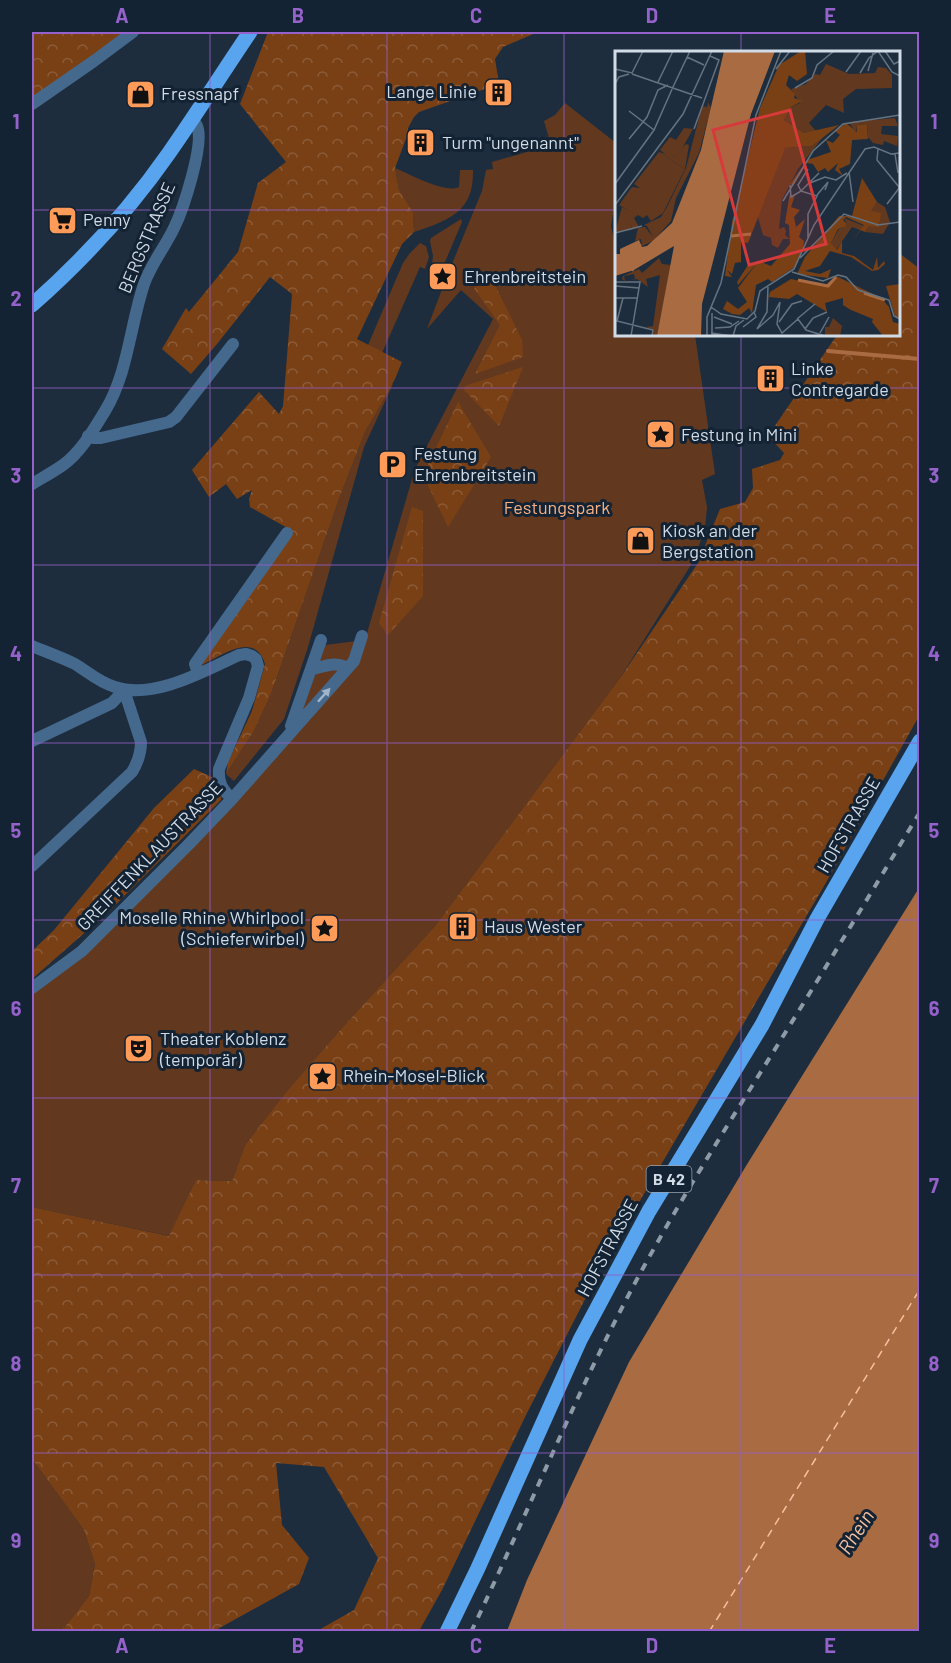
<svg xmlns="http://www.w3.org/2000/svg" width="951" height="1663" viewBox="0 0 951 1663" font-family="Barlow,sans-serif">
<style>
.green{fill:#62391f}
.forest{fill:url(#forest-crowns)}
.water{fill:#a96b42}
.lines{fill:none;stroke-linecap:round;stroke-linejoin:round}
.stream{stroke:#a96b42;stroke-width:4}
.ferry{stroke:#f6c09f;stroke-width:1.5;stroke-dasharray:8 6;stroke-linecap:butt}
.minor{stroke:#45688d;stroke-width:12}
.major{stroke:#58a4ef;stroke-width:15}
.rail{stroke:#8e9ba7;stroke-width:4;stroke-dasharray:8 8;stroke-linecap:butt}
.oneway{fill:#a1b3c8}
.grid{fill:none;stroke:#9561cb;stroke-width:1.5;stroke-opacity:0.55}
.labels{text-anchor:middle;stroke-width:6;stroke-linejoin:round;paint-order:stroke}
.shield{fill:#132333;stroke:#99a4b1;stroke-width:1.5}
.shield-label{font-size:16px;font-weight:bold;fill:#d2dce7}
.poi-label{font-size:18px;fill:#d2dce7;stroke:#132333;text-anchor:start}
.street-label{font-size:18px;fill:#d2dce7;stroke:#132333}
.park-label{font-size:18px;fill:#f8b184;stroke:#132333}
.water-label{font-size:20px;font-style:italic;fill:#f6c09f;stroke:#132333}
.inset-river{fill:none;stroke:#a96b42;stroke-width:3}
.inset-road{fill:none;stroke:#657381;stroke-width:1.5}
.view{fill:#d63a3b;fill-opacity:0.15;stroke:#d63a3b;stroke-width:3}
.inset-edge{fill:none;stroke:#d2dce7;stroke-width:3}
.neatline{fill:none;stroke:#9561cb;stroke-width:2}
.grid-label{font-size:20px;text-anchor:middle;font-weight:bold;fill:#9561cb}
</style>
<defs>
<pattern id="forest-crowns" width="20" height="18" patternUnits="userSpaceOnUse" patternTransform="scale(1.5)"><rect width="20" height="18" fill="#7a4015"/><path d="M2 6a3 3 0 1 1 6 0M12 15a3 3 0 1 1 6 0" fill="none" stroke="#8c5b37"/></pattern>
</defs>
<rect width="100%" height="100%" fill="#1d2d3d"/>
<path class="green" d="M565 103 616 143V196L611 226 614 240 616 244V334L695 335 715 474 702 480 707 507 705 528 694 560 620 678 435 926 341 1029 286 1092 245 1145 232 1181 196 1180 170 1236 32 1207V992L294 735 325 645 365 640 415 469 493 319 461 290 427 329 447 276 482 191 486 170 493 169 492 162 551 145 544 121 555 115Z
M395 168C409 174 446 194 459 187L460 170H473C474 212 449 220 414 232L413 212 399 190Z
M461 219 462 222 439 276 431 272 433 256 430 241 431 238Z
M420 243 426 246 429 257 425 269 420 267 382 353 368 345 403 263 410 253Z
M391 384H393L364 447 308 647 284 719 234 781 226 774 254 731 271 694 339 499 365 432Z
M32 1459 84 1530 95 1564 89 1596 64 1628 59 1631H32Z"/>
<path class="forest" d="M32 32H125L32 100Z
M268 32H538L503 47 495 59 499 84 419 112 414 117 408 128 407 136 395 168 399 190 413 212 414 232 402 244 357 339 402 362 395 379 365 432 339 499 271 694 254 731 226 774 228 762 252 711 265 664C255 630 221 656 200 666L227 625 245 603 291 530 250 507 249 499 252 490 237 499 226 484 209 497 192 470 259 392 279 414 283 406 292 294 270 277 217 344 191 374 162 349 186 308 189 312 238 252 258 183 286 162 240 104Z
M899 253 920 269 919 716 824 886 603 1264 526 1415 442 1590 419 1631H317L354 1610 378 1558 324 1467 276 1463 282 1525 309 1558 299 1584 214 1631H59L64 1628 89 1596 95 1564 84 1530 32 1459V1207L169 1236 196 1180 232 1181 245 1145 286 1092 341 1029 435 926 620 678 698 563 720 509 745 502 753 488 752 469 780 460 784 453 768 436 837 335 898 334Z
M489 273 522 340 523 357 475 374 500 325 474 288Z
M523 367 499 426 464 390 465 386Z
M458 402 491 457 448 527 423 475Z
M412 507 423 511V596L388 635 379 623Z
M194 769 214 778 222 794 221 800 107 913 32 979V951L54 930 154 808Z"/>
<path class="water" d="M919 888V1631H507L527 1580 629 1362 746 1166Z"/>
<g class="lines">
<path class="stream" d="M828 351 920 359"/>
<path class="ferry" d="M709 1632 920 1289"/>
<path class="minor" d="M32 104 94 61 133 32
M88 436 93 438H101L169 422 176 417 233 344
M32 484C42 478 53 472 63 465 81 452 94 429 105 411 128 373 130 326 144 284 151 264 165 247 174 228 183 210 205 143 197 126 196 123 194 122 191 120
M32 646C46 652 61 657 75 664 88 672 100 683 115 687 154 700 204 671 239 655L246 654 252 656 256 659 258 666 249 698 219 769C218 783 222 789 232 799
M312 669C323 667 338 660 347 669
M198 673 195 664 287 533
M291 726 321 640
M32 741 112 703 124 690 141 742C141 754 138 762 132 772L32 866
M32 988 82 951 189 844 232 799 354 661 362 636"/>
<path class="major" d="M32 305C83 260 130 209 169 153 197 113 223 72 250 32
M447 1632 478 1568 580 1340 611 1282 649 1211 762 1025 817 919 920 741"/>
<path class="rail" d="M471 1632C529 1511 578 1387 642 1270 688 1186 740 1106 790 1025 834 954 877 883 920 812"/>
</g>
<defs><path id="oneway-solid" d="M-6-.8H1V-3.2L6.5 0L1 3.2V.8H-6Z" transform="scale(1.5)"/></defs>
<use class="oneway" href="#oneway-solid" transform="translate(324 695) rotate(-48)"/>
<path class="grid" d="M210 32V1632M387 32V1632M564 32V1632M741 32V52M32 210H616M898 210H920M741 334V1632M32 388H920M32 565H920M32 743H920M32 920H920M32 1098H920M32 1275H920M32 1453H920"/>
<defs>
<symbol id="building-square" viewBox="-11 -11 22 22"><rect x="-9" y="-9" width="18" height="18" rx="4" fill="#fe9b59" stroke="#132333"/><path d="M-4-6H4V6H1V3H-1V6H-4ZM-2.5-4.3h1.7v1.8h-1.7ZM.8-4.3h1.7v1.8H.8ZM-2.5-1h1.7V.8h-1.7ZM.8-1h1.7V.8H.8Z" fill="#111"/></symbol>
<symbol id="shop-square" viewBox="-11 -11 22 22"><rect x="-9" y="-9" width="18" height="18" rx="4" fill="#fe9b59" stroke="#132333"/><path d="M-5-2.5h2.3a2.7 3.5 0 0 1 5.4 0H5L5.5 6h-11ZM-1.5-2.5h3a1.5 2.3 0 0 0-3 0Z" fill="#111"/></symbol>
<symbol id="supermarket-square" viewBox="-11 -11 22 22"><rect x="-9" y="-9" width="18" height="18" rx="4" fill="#fe9b59" stroke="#132333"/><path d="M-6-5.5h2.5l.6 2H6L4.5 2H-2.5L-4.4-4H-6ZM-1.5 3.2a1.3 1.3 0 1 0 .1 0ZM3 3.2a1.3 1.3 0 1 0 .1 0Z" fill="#111"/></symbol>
<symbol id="sight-square" viewBox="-11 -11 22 22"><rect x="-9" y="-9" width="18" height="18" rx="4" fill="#fe9b59" stroke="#132333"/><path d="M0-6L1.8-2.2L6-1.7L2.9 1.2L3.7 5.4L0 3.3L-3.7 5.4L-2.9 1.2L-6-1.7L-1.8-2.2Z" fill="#111"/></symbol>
<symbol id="parking-square" viewBox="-11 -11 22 22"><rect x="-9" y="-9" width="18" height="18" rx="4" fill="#fe9b59" stroke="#132333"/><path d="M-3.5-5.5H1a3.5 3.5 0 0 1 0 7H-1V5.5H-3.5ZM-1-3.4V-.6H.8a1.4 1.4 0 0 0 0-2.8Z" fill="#111"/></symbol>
<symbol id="theatre-square" viewBox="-11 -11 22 22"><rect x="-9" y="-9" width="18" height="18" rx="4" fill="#fe9b59" stroke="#132333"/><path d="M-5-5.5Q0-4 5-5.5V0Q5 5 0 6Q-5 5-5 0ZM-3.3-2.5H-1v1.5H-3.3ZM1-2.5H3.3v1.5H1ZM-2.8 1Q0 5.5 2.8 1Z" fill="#111"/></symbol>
</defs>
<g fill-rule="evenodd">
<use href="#building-square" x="482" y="76" width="33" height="33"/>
<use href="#shop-square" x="124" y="78" width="33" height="33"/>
<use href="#building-square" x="404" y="126" width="33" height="33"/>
<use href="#supermarket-square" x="46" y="204" width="33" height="33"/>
<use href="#sight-square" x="426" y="260" width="33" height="33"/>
<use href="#building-square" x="754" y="362" width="33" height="33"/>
<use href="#sight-square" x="644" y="418" width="33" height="33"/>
<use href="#parking-square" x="376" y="448" width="33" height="33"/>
<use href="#shop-square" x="624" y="524" width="33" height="33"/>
<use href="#building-square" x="446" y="910" width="33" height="33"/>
<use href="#sight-square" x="308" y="912" width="33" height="33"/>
<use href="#theatre-square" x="122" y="1032" width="33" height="33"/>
<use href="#sight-square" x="306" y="1060" width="33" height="33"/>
</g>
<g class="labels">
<rect class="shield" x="646.5" y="1166" width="45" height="26" rx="4.5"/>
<g class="shield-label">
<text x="669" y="1185">B 42</text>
</g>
<g class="poi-label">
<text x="477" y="98" text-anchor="end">Lange Linie</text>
<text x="161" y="100">Fressnapf</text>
<text x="442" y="149">Turm "ungenannt"</text>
<text x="83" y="226">Penny</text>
<text x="464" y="283">Ehrenbreitstein</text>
<text x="791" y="375">Linke<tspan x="791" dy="21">Contregarde</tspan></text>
<text x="681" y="441">Festung in Mini</text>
<text x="414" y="460">Festung<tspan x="414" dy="21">Ehrenbreitstein</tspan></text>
<text x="662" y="537">Kiosk an der<tspan x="662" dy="21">Bergstation</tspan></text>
<text x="304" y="924" text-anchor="end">Moselle Rhine Whirlpool<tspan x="304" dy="21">(Schieferwirbel)</tspan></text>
<text x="484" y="933">Haus Wester</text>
<text x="160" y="1045">Theater Koblenz<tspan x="160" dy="21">(temporär)</tspan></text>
<text x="343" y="1082">Rhein-Mosel-Blick</text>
</g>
<g class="street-label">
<text transform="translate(147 238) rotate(-67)" y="6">BERGSTRASSE</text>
<text transform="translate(849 825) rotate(-60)" y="6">HOFSTRASSE</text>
<text transform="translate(150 856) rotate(-46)" y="6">GREIFFENKLAUSTRASSE</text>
<text transform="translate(608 1248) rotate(-62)" y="6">HOFSTRASSE</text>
</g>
<g class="park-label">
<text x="557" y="514">Festungspark</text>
</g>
<g class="water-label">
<text transform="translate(856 1532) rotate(-57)" y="7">Rhein</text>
</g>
</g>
<g transform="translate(615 51)">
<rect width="285" height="285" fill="#1d2d3d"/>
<path d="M211 13 234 23 260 22 263 16 271 17 277 24V37L241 38 228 48 229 62 211 54 194 72 200 79H212L189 82 169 69 176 56 185 52 176 38 191 33 200 23 205 24ZM93 51 96 57 84 102 61 147 56 170 38 190 27 195 26 188 20 190 23 177 30 176 38 186 32 175 29 174 46 166 52 156 71 117 87 55 92 56ZM208 86 183 118 167 149 164 178 169 176 171 180 173 173 170 184 175 188H168L163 197 157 194 156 187 148 184 142 163 166 103 170 97 197 95ZM71 93 74 94 70 118 44 101 59 105ZM262 151 270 156 275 171 268 183 250 181 254 175H265L263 162 255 161ZM7 156 19 162 16 179 0 181ZM229 167 249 175 238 189 245 179 237 176 221 199 216 192 224 178 229 176 222 189 232 173ZM44 207 47 213 57 214 42 285H38L39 279 31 276 38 275 45 224 31 228 33 236 22 228 11 230 20 228 19 223 9 225 10 230 7 228 8 225 24 218 27 222ZM218 267 227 275 225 285H210V276H214Z" fill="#62391f"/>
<path d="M186 0H190L192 23 182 30 174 24 171 34 180 43 179 47 187 50 176 56 169 69 189 82 224 74 197 95 170 97 133 192 126 191V211L120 212 117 223 112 219 117 226 110 225 117 171 145 57 164 14ZM231 72 242 81V74L252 73 253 88 237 89 235 113 224 118 228 125 220 119 223 112 213 121 210 117 203 121 198 113 192 112 178 135 175 133 192 109 216 101 211 89 218 92 225 84 220 80ZM247 127 262 151 256 160 266 162 264 176 254 175 250 181 245 179 249 174 231 166 228 169 232 173 222 189 229 176 223 178 216 192 222 199 227 190V202L239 205 258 219 262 206 263 217 269 210 270 213 263 219 257 220 236 206 215 200 205 215 190 220 205 223 216 218 213 227 182 223 190 206 224 165H237ZM176 135 175 145 180 144 176 156 185 159 179 166 181 176 190 168 184 186 189 190 188 197 180 216 157 231 153 228 141 234 137 262 134 257 125 264 117 263 108 258 112 250 123 258 132 251 123 237 142 212 123 234 122 231 133 214 144 210 156 215 175 193 174 174 170 172ZM221 225 266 247 274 256 278 271 285 273V285H268L257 271 258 268 236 259 228 254V247L210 252 212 261 182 243 174 248 154 246 152 252 155 241 176 228 209 235ZM285 233V268L280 265 271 235Z" fill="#7a4015"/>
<path d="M280 67 283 75H267L266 83 283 85 282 95 269 90 268 94 258 92 253 86 252 73 242 74 241 82 234 71ZM69 77 78 78 64 103 55 106 45 99 55 86 61 89ZM44 101 70 118 48 162 36 170 32 164 28 167 23 164 19 167 24 176 16 179 18 162 4 154 17 136 25 137 19 133Z" fill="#62391f"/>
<path d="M109 0H160L136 63 87 253 86 285H42L59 195 19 219 0 225V203H11H5V198L24 189 27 196 32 195 57 172 86 99Z" fill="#a96b42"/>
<path class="inset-river" d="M116 185 136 183M0 211 16 209 56 183 65 181 72 187 60 245 51 258M17 220 25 193M183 229 213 235 221 226M249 242 270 249M49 261 63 248 78 208 144 0M49 261 58 269 59 285"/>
<path class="inset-road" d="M270 0 279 13 285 10M72 6 89 14M0 18 17 22 28 0M161 18 175 0M253 20 258 2M231 21 246 0M245 22 254 7 263 0 277 21 285 25M17 23 87 47M43 31 58 0M0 33 4 26 14 23M58 36 75 0M180 37 197 27 202 14 219 0M14 60 39 79M79 78 104 9 95 5M14 88 32 66 43 39 53 34M263 98 262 109 284 136M280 103 283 122M234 121 238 151M195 132 210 126 221 129 232 122M0 133 39 79 58 36M175 134 176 146 186 140 202 145 193 163V187M186 140 204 122M186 140 183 134 193 118M202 144 213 131 210 139M168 150 198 100 228 73 285 64M272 153 285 136M0 154 68 63 97 0M0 182 27 175M185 207 229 163 263 174 285 171M177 221 208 230 223 224 231 226 243 239 274 249 279 265 285 268M0 231H25L16 285M0 235 24 237M153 236 152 261 142 278 158 264 165 251 162 273 167 282 183 268 191 279 210 285M0 247H23M8 247 2 270 38 279 37 285M96 256 106 263 132 268 140 260 145 240 179 218 199 174 250 98 259 96 276 103 285 102M99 266 117 273M182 268 200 253M164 271 177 253 187 250M128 276 141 266 139 261M100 277 115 276 124 270M190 278 198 267 212 261M96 282 117 285M205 282 214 266M92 285V266L106 232 141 64 166 0M97 285V262M118 285 121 275 129 269"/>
<path class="view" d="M175 59 211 193 134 214 98 79Z"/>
<rect width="285" height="285" class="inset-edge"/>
</g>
<rect width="951" height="1663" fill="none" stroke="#132333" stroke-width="66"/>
<rect x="33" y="33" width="885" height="1597" class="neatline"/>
<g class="grid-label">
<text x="122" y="23">A</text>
<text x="298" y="23">B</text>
<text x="476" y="23">C</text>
<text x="652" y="23">D</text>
<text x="830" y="23">E</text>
<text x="16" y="129">1</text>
<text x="934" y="129">1</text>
<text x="16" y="306">2</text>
<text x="934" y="306">2</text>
<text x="16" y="483">3</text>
<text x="934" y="483">3</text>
<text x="16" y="661">4</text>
<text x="934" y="661">4</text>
<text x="16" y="838">5</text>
<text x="934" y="838">5</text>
<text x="16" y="1016">6</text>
<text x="934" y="1016">6</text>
<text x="16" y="1193">7</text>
<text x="934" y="1193">7</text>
<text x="16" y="1371">8</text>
<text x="934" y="1371">8</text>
<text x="16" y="1548">9</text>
<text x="934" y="1548">9</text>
<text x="122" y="1653">A</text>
<text x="298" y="1653">B</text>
<text x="476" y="1653">C</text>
<text x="652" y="1653">D</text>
<text x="830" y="1653">E</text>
</g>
</svg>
